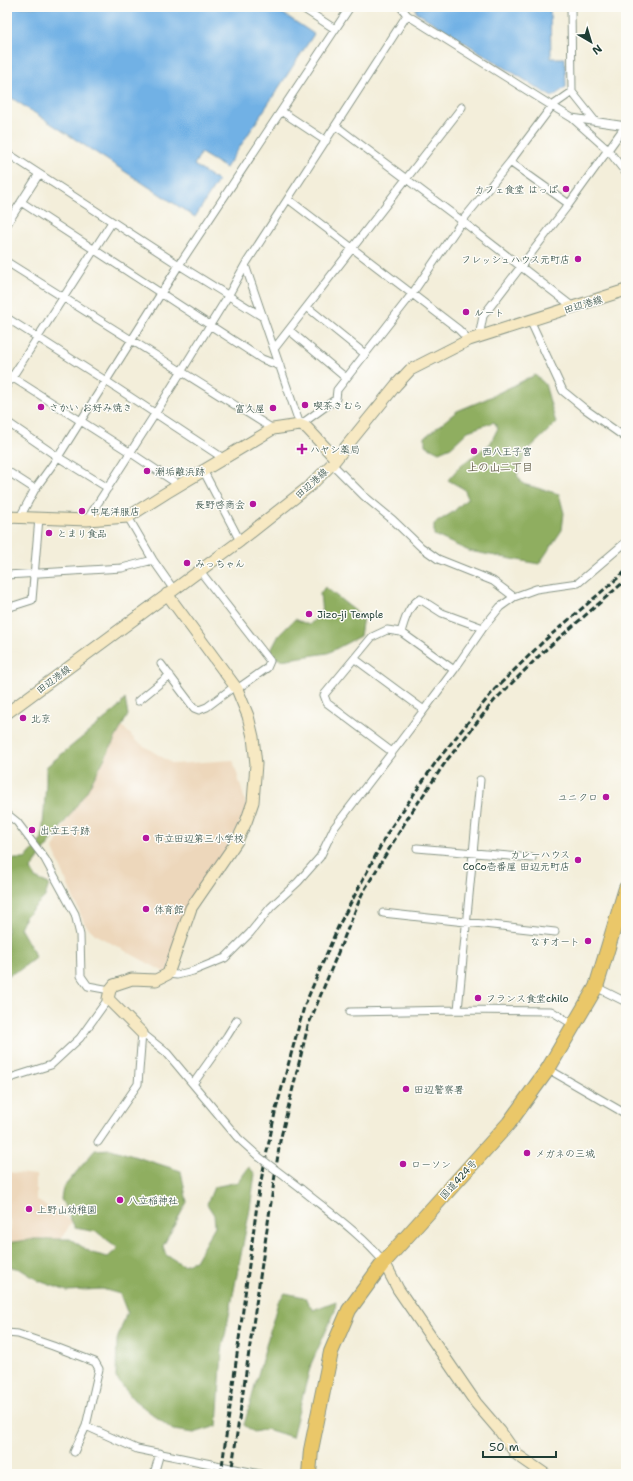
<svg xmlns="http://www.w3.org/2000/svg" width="633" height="1481" viewBox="0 0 633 1481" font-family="'Shantell Sans','Klee One',sans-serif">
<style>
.built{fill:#edd7bb}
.forest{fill:#8fae61;stroke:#57764a}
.water{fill:#71b1e5;stroke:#48778c}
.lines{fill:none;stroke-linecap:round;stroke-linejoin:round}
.street-casing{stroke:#899687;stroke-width:9}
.secondary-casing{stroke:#899687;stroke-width:13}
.highway-casing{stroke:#899687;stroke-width:16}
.street{stroke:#fff;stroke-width:7}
.secondary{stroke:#f7e9c3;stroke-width:11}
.highway{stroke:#eac769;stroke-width:14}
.rail{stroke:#1f3d34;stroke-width:3;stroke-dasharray:6 3;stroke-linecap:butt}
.street-bridge-casing{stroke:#899687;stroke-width:9;stroke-linecap:butt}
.street-bridge{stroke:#fff;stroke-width:7}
.poi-dot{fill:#b5179e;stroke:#fdfcf7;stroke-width:1.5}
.labels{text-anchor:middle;stroke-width:3;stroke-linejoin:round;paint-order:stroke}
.poi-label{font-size:10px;fill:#1f3d34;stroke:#fdfcf7;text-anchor:start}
.street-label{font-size:10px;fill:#1f3d34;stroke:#fdfcf7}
.neighbourhood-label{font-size:11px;font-weight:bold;fill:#67624d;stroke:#fdfcf7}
</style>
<rect width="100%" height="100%" fill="#fdfcf7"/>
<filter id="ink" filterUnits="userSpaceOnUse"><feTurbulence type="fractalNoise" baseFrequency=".025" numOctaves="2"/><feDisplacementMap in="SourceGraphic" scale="8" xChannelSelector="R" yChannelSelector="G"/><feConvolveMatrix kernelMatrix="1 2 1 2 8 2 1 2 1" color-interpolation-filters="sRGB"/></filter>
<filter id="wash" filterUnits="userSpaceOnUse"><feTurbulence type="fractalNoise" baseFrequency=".012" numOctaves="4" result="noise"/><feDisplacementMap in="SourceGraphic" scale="16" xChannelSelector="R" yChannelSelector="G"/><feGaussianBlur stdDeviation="0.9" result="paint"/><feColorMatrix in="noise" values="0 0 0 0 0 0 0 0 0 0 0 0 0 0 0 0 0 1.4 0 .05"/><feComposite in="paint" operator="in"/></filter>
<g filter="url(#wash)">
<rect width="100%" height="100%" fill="#f3eeda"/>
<path class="built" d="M116 720 130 734 136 741 173 764 233 760 247 808 221 860 195 896 177 932 168 974 96 935 84 923 53 849Z
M7 1172 36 1175V1200L72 1221 62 1238 7 1249 11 1220 7 1219Z"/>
<path class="forest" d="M535 375 545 384 556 423 527 451 517 475 523 484 559 494 564 513 562 530 539 564 469 551 434 535V524L453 512 468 498 464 489 448 480 461 465 490 444 498 428 494 422 468 431 451 447 439 452 425 445V437L457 411 486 399Z
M325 587 363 617 360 636 328 653 281 660 269 654 279 635 295 619 309 625 322 613 320 594Z
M125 699 128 715 87 791 31 869 35 878 49 884 45 897 25 917 20 928 33 951 35 958 21 969 7 976V859H25L42 839 46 783V767L118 708Z
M111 1149 181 1171 187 1202 163 1246 166 1255 183 1265 195 1261 215 1226 214 1215 207 1204 214 1187 238 1182 249 1167 255 1174 250 1209 222 1351 217 1426 194 1433 173 1430 134 1400 116 1378 117 1340 127 1312 120 1294 102 1289 67 1291 39 1281 20 1269 8 1266 7 1243 34 1239H70L92 1253 108 1257 118 1248 97 1232 75 1228 61 1199 63 1188 95 1150Z
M285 1293 304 1297 313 1310 336 1301 335 1311 311 1364 292 1437 267 1429 254 1432 244 1425 278 1302Z"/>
<path class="water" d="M7 7H273L314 34 226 168 201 153 194 165 218 181 195 217 7 95Z
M416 7H550L551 58H565L566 87 552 97 416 12Z"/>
</g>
<g filter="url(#ink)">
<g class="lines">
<defs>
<path id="street" d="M301 7 335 29
M401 7 407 15 552 106 572 118 626 126
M571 7 572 92 595 121
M281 111 326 141
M572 118 608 150 626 173
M336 126 462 221 573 307
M7 153 179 265 263 317
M510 162 569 204
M288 199 458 329 469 340
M21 202 262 359 280 366
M7 224 39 174
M7 262 273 429
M245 265 300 425 336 399 337 390 412 294 462 221 510 162 552 106 572 92
M307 307 365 354
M7 318 106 381 223 458
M530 320 563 391 585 409 626 438
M289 330 346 378
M479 337 483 316 569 204 626 125
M274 349 462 107
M7 374 131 453 179 485
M7 385 112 222
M7 422 58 457 108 488
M332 464 364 496 393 520 421 547 438 559 493 581 514 597
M203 470 240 541
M7 471 35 489
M20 517 35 489 58 457 179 265 350 7
M128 517 153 560 174 590
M87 520 155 414 228 296 245 265 407 15
M200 571 270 661 267 668 237 689
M7 575 122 568 153 560
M7 608 32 600 39 518
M401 632C405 620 408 606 420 599L442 613 483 628
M355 659 424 710
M161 664 194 708 199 710 207 707 235 686
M138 701 170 675
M392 752 327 703 324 695 372 637 387 630 401 632 454 670
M7 814 17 822 45 859 75 914 80 935 81 976 88 986 110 990
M417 848 532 858
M383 913 555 932
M168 974 177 975 193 971 225 958 250 933 271 907 298 882 320 857 334 828 400 742 454 670 483 628 500 607 514 597 536 589 578 583 626 542
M596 987 626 1002
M458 1010 480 780
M350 1012 458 1010 551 1011 574 1025
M142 1033 167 1053 238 1138 259 1157
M548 1069 626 1114
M7 1079 51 1065 80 1038 108 999
M193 1084 227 1036 237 1020
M98 1142 138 1084 142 1033
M301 1189C329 1212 360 1233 384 1262
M7 1333 18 1334 53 1346 95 1362 99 1369 86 1426 74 1452
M86 1426 137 1449 260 1474
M154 1474 160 1453"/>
<path id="secondary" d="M7 517 87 520 128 517 166 493 273 429 300 425 307 428 336 459
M7 713 240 541 311 485 332 464 396 385 410 370 469 340 626 290
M142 1033 108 999 110 990 114 985 132 979 156 980 168 974 191 908 237 841 246 822 253 802 256 764 253 737 248 716 237 689 167 594
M384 1262 398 1289 476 1403 500 1431 516 1454 545 1474"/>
<path id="highway" d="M309 1474 311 1450 331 1352 349 1310 384 1262 509 1123 548 1069 596 987 626 888"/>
</defs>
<use href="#street" class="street-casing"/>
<use href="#secondary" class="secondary-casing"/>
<use href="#highway" class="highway-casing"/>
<use href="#street" class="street"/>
<use href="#secondary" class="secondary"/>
<use href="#highway" class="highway"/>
<path class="rail" d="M221 1474 259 1190 275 1113 304 1007 338 927 388 832 436 762 495 689 545 640 626 571
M231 1474 280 1141 308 1026 362 894 409 816 447 760 494 701 543 652 626 580"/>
<defs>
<path id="street-bridge" d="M259 1157 301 1189"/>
</defs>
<use href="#street-bridge" class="street-bridge-casing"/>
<use href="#street-bridge" class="street-bridge"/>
</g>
</g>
<g class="poi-dot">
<circle cx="566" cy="189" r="4"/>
<circle cx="578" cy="259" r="4"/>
<circle cx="466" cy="312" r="4"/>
<circle cx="305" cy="405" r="4"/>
<circle cx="41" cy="407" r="4"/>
<circle cx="273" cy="408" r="4"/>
<path d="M300 443h4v4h4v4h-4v4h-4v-4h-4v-4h4z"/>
<circle cx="474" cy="451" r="4"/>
<circle cx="147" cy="471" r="4"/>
<circle cx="253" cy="504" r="4"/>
<circle cx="82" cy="511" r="4"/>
<circle cx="49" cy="533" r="4"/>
<circle cx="187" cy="563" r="4"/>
<circle cx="309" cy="614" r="4"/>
<circle cx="23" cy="718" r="4"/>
<circle cx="606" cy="797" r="4"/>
<circle cx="32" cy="830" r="4"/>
<circle cx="146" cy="838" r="4"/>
<circle cx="578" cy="860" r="4"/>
<circle cx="146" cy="909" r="4"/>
<circle cx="588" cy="941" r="4"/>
<circle cx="478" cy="998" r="4"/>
<circle cx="406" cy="1089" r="4"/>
<circle cx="527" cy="1153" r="4"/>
<circle cx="403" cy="1164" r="4"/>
<circle cx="120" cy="1200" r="4"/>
<circle cx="29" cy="1209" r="4"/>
</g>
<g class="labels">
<g class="poi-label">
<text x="558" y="193" text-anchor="end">カフェ食堂 はっぱ</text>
<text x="570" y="263" text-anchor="end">フレッシュハウス元町店</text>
<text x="474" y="316">ルート</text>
<text x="313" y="409">喫茶きむら</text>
<text x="49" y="411">さかい お好み焼き</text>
<text x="265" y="412" text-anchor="end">富久屋</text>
<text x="310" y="453">ハヤシ薬局</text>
<text x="482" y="455">西八王子宮</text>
<text x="155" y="475">潮垢離浜跡</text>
<text x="245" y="508" text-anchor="end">長野啓商会</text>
<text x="90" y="515">中尾洋服店</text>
<text x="57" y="537">とまり食品</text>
<text x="195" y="567">みっちゃん</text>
<text x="317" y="618">Jizo-ji Temple</text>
<text x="31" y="722">北京</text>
<text x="598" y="801" text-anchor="end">ユニクロ</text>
<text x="40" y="834">出立王子跡</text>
<text x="154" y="842">市立田辺第三小学校</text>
<text x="570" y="858" text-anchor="end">カレーハウス<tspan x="570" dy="12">CoCo壱番屋 田辺元町店</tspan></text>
<text x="154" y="913">体育館</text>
<text x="580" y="945" text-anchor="end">なすオート</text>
<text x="486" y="1002">フランス食堂chilo</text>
<text x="414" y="1093">田辺警察署</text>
<text x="535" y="1157">メガネの三城</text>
<text x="411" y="1168">ローソン</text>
<text x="128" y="1204">八立稲神社</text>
<text x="37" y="1213">上野山幼稚園</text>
</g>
<g class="street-label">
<text transform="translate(583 304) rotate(-17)" y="4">田辺港線</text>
<text transform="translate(311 483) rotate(-42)" y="4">田辺港線</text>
<text transform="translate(53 679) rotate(-37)" y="4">田辺港線</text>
<text transform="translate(458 1179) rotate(-48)" y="4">国道424号</text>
</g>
<g class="neighbourhood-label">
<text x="500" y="471">上の山二丁目</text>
</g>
</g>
<rect width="633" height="1481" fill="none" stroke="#fdfcf7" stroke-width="24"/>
<g transform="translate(591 42) rotate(142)" stroke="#fdfcf7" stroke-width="3" paint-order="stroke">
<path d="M0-3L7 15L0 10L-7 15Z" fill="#1f3d34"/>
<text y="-6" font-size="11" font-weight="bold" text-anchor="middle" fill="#1f3d34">N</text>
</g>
<path d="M483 1451v6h73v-6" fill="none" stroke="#1f3d34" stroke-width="2"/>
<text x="489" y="1451" font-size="12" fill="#1f3d34" stroke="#fdfcf7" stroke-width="3" paint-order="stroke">50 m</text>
</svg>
